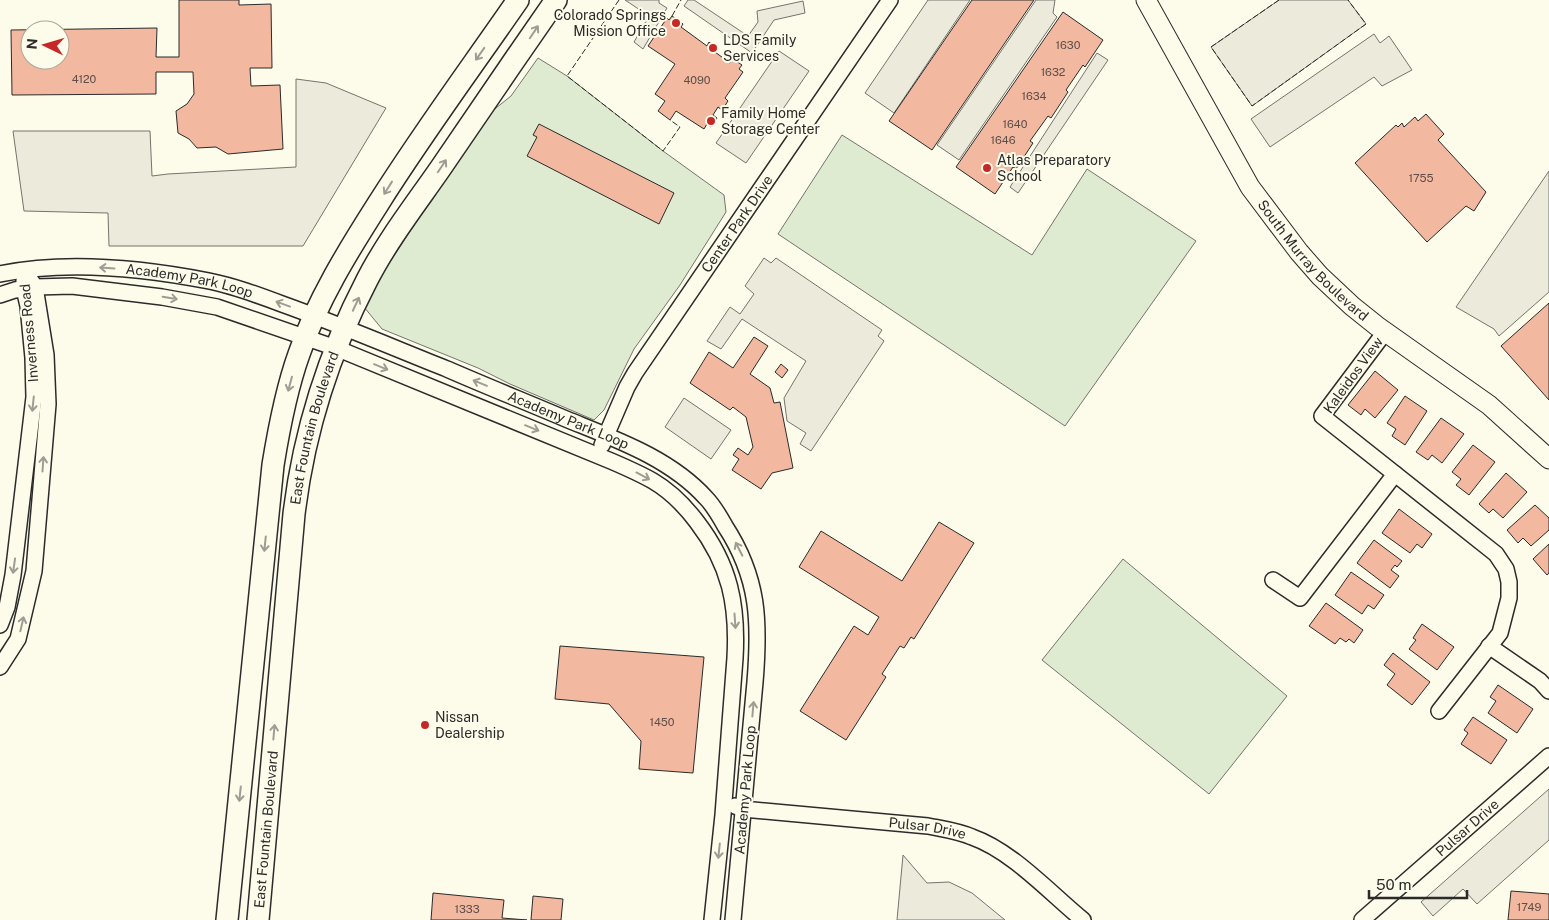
<svg xmlns="http://www.w3.org/2000/svg" width="1549" height="920" viewBox="0 0 1549 920" font-family="'Public Sans',sans-serif">
<style>
.green{fill:#deebd1;stroke:#74746e}
.parking{fill:#eceadb;stroke:#74746e}
.building{fill:#f2b8a0;stroke:#2b2b2b;fill-rule:evenodd}
.lines{fill:none;stroke-linecap:round;stroke-linejoin:round}
.minor-casing{stroke:#2b2b2b;stroke-width:18}
.major-casing{stroke:#2b2b2b;stroke-width:21}
.highway-casing{stroke:#2b2b2b;stroke-width:24}
.minor{stroke:#fdfbea;stroke-width:15}
.major{stroke:#fdfbea;stroke-width:19}
.highway{stroke:#fdfbea;stroke-width:21}
.fence{stroke:#2b2b2b;stroke-width:1;stroke-dasharray:6 2.5;stroke-linecap:butt}
.oneway{stroke:#9e9d94}
.poi-dot{fill:#c62828;stroke:#fdfbea;stroke-width:2}
.labels{text-anchor:middle;stroke-width:4;stroke-linejoin:round;paint-order:stroke}
.number-label{font-size:11px;fill:#5d4e48}
.poi-label{font-size:14px;fill:#2b2b2b;stroke:#fdfbea;text-anchor:start}
.street-label{font-size:14px;fill:#2b2b2b;stroke:#fdfbea}
</style>
<rect width="100%" height="100%" fill="#fdfbea"/>
<path class="green" d="M538 58 567 76 663 151 724 195 726 212 680 285 634 349 604 410 594 420 510 384 478 368 382 329 364 307 373 288 451 168 491 112 511 96Z
M842 135 1032 255 1087 169 1196 241 1065 426 778 234Z
M1123 559 1287 696 1209 794 1042 660Z"/>
<path class="parking" d="M625 0H659V3L667 8 643 49 634 42 649 16Z
M688 0H694L748 36 758 22 757 11 803 1 805 13 774 20 752 53 684 6Z
M928 0H970L894 113 865 93Z
M1036 0H1055L1053 13 1057 17 959 160 937 145Z
M1279 0H1348L1366 24 1252 106 1211 47Z
M1374 34 1380 43 1389 36 1412 70 1382 86 1374 77 1270 147 1251 119Z
M779 51 809 71 746 163 716 143Z
M1097 53 1108 60 1018 193 1010 187Z
M296 79 326 83 386 108 303 246H109L108 213 24 211 13 131H150L152 176 168 174 296 167Z
M1549 171V292L1499 336 1494 329 1456 307Z
M764 258 771 263 776 258 882 330 878 336 884 341 811 451 800 444 806 433 787 421 784 398 806 361 742 319 721 349 707 341 730 307 740 314 754 294 745 286Z
M684 398 731 430 711 459 665 427Z
M1549 789V840L1477 904 1463 889 1433 916 1421 902Z
M903 855 927 883 949 882 972 893 1005 920H897Z"/>
<path class="building" d="M179 0H239V5L271 4 272 68H250L251 86 280 85 283 149 228 154 216 147 197 148 189 139 178 133 176 111 187 104 194 94 193 72H156V94L12 95 11 30 157 28 156 57H179ZM30 30H60V60H30Z
M972 0H1034L932 150 889 121Z
M1063 12 1103 40 1085 67 1083 65 1066 90 1068 92 1051 118 1048 116 1030 141 1033 143 1016 169 1013 167 995 194 956 167Z
M672 16 683 24 681 27 707 46 709 42 718 49 715 52 730 63 733 59 742 65 739 69 743 72 725 98 728 101 722 110 718 107 713 115 717 118 711 127 707 124 704 129 676 111 670 120 658 111 665 101 655 94 675 64 648 46 667 18 669 20Z
M1426 114 1444 134 1438 140 1486 192 1474 211 1466 206 1427 242 1355 163 1396 125 1398 127 1402 123 1404 127 1415 117 1418 121Z
M539 124 674 193 659 224 527 156 537 137 533 135Z
M1549 303V400L1501 346Z
M754 337 768 346 750 374 770 388 774 403 780 402 793 468 772 473 761 489 732 470 739 459 733 455 738 448 748 455 753 447 746 417 733 407 730 410 690 383 709 352 733 368Z
M781 364 788 370 782 378 775 372Z
M1375 371 1398 390 1375 418 1365 409 1361 415 1348 405Z
M1405 396 1427 411 1405 445 1392 436 1396 429 1387 423Z
M1441 418 1464 434 1442 463 1432 455 1428 460 1416 452Z
M1473 445 1495 462 1469 495 1456 485 1461 479 1452 472Z
M1506 473 1527 492 1503 518 1493 509 1489 513 1479 504Z
M1535 505 1549 518V530L1531 546 1523 538 1518 543 1507 530Z
M1399 509 1432 534 1422 548 1417 544 1410 553 1382 533Z
M939 522 974 543 914 639 911 637 904 648 900 646 882 674 886 677 846 740 800 711 854 626 868 635 879 617 799 567 821 531 902 581Z
M1374 540 1402 561 1397 567 1395 565 1391 570 1399 576 1390 588 1357 563Z
M1549 544V573L1547 575 1533 559Z
M1351 572 1384 595 1374 609 1368 605 1362 614 1335 595Z
M1326 603 1363 630 1354 643 1349 639 1346 642 1340 638 1335 644 1309 626Z
M1422 624 1454 647 1437 670 1409 649 1416 640 1413 638Z
M560 646 704 657 693 773 639 769 641 741 609 704 555 699Z
M1393 653 1430 682 1412 705 1387 685 1395 674 1384 665Z
M1498 685 1533 709 1517 733 1488 713 1496 701 1490 697Z
M1473 717 1507 740 1491 764 1461 744 1468 733 1464 730Z
M1511 891 1549 894V920H1508Z
M433 893 504 900 502 918 527 920H431Z
M533 896 563 899 561 920H531Z"/>
<g class="lines">
<defs>
<g id="minor">
<path id="s1" d="M0 274C67 260 142 268 209 281 234 286 258 295 282 304 338 324 392 347 447 369 486 386 526 402 566 419 615 439 670 458 706 498 714 506 720 517 725 526 759 578 760 622 755 682L733 920"/>
<path d="M0 295 15 290 35 287 72 286 162 297 217 307 336 348 611 461C625 467 639 473 653 481 670 491 685 506 697 522 730 565 738 605 735 658L723 815 712 920"/>
<path d="M1385 332 1322 416 1496 554 1506 569 1509 582V598L1500 633 1439 711"/>
<path id="s2" d="M602 445 627 387 635 373 890 0"/>
<path d="M1273 580 1300 598 1395 474"/>
<path d="M0 625 7 607 13 575 34 397 33 358 28 306 24 289V280"/>
<path d="M1489 646 1540 681 1549 691"/>
<path d="M0 667 18 639 34 571 48 404 46 355 35 287 30 279"/>
<path id="s3" d="M735 806 743 809 928 826C943 829 958 831 972 837 1012 851 1050 893 1083 920"/>
<path id="s4" d="M1362 920 1549 756"/>
</g>
<g id="major">
<path id="s5" d="M1146 0 1250 187 1299 252 1320 276 1352 306 1377 326 1489 405 1549 459"/>
</g>
<g id="highway">
<path d="M227 920 273 465C279 428 286 390 299 354 317 301 348 251 378 204 422 134 471 68 518 0"/>
<path id="s6" d="M258 920 294 514C304 431 328 355 367 280 387 241 415 205 440 169 478 113 517 56 556 0"/>
</g>
</defs>
<use href="#minor" class="minor-casing"/>
<use href="#major" class="major-casing"/>
<use href="#highway" class="highway-casing"/>
<use href="#minor" class="minor"/>
<use href="#major" class="major"/>
<use href="#highway" class="highway"/>
<path class="fence" d="M619 0 567 76 663 151 680 127 670 120
M1279 0 1211 47 1252 106 1366 24 1348 0
M672 16 681 0"/>
</g>
<defs><path id="oneway-shaft" d="M-6 0H5M1.5-3L5.5 0L1.5 3" fill="none" stroke-width="1.6" stroke-linecap="round" stroke-linejoin="round" transform="scale(1.25)"/></defs>
<g class="oneway">
<use href="#oneway-shaft" transform="translate(534 32) rotate(-56)"/>
<use href="#oneway-shaft" transform="translate(480 54) rotate(125)"/>
<use href="#oneway-shaft" transform="translate(442 166) rotate(-56)"/>
<use href="#oneway-shaft" transform="translate(388 188) rotate(122)"/>
<use href="#oneway-shaft" transform="translate(107 268) rotate(-176)"/>
<use href="#oneway-shaft" transform="translate(170 298) rotate(10)"/>
<use href="#oneway-shaft" transform="translate(283 304) rotate(-160)"/>
<use href="#oneway-shaft" transform="translate(356 304) rotate(-65)"/>
<use href="#oneway-shaft" transform="translate(381 367) rotate(22)"/>
<use href="#oneway-shaft" transform="translate(480 383) rotate(-158)"/>
<use href="#oneway-shaft" transform="translate(290 384) rotate(105)"/>
<use href="#oneway-shaft" transform="translate(33 404) rotate(96)"/>
<use href="#oneway-shaft" transform="translate(532 428) rotate(22)"/>
<use href="#oneway-shaft" transform="translate(43 464) rotate(-86)"/>
<use href="#oneway-shaft" transform="translate(643 476) rotate(28)"/>
<use href="#oneway-shaft" transform="translate(265 544) rotate(96)"/>
<use href="#oneway-shaft" transform="translate(739 549) rotate(-117)"/>
<use href="#oneway-shaft" transform="translate(14 566) rotate(98)"/>
<use href="#oneway-shaft" transform="translate(735 621) rotate(86)"/>
<use href="#oneway-shaft" transform="translate(22 624) rotate(-77)"/>
<use href="#oneway-shaft" transform="translate(753 709) rotate(-85)"/>
<use href="#oneway-shaft" transform="translate(274 732) rotate(-85)"/>
<use href="#oneway-shaft" transform="translate(240 794) rotate(96)"/>
<use href="#oneway-shaft" transform="translate(719 851) rotate(96)"/>
</g>
<g class="poi-dot">
<circle cx="676" cy="23" r="5"/>
<circle cx="713" cy="48" r="5"/>
<circle cx="711" cy="121" r="5"/>
<circle cx="987" cy="168" r="5"/>
<circle cx="425" cy="725" r="5"/>
</g>
<g class="labels">
<g class="number-label">
<text x="1068" y="49">1630</text>
<text x="1053" y="76">1632</text>
<text x="84" y="83">4120</text>
<text x="697" y="84">4090</text>
<text x="1034" y="100">1634</text>
<text x="1015" y="128">1640</text>
<text x="1003" y="144">1646</text>
<text x="1421" y="182">1755</text>
<text x="662" y="726">1450</text>
<text x="1529" y="911">1749</text>
<text x="467" y="913">1333</text>
</g>
<g class="poi-label">
<text x="666" y="20" text-anchor="end">Colorado Springs<tspan x="666" dy="16">Mission Office</tspan></text>
<text x="723" y="45">LDS Family<tspan x="723" dy="16">Services</tspan></text>
<text x="721" y="118">Family Home<tspan x="721" dy="16">Storage Center</tspan></text>
<text x="997" y="165">Atlas Preparatory<tspan x="997" dy="16">School</tspan></text>
<text x="435" y="722">Nissan<tspan x="435" dy="16">Dealership</tspan></text>
</g>
<g class="street-label">
<text dy="5" stroke="none"><textPath href="#s2" startOffset="260">Center Park Drive</textPath></text>
<text dy="5" stroke="none"><textPath href="#s5" startOffset="311">South Murray Boulevard</textPath></text>
<text dy="5" stroke="none"><textPath href="#s1" startOffset="191">Academy Park Loop</textPath></text>
<text transform="translate(29 333) rotate(-95)" y="5">Inverness Road</text>
<text transform="translate(1353 375) rotate(-54)" y="5">Kaleidos View</text>
<text dy="5" stroke="none"><textPath href="#s1" startOffset="596">Academy Park Loop</textPath></text>
<text dy="5" stroke="none"><textPath href="#s6" startOffset="496">East Fountain Boulevard</textPath></text>
<text transform="translate(745 790) rotate(-85)" y="5">Academy Park Loop</text>
<text dy="5" stroke="none"><textPath href="#s4" startOffset="140">Pulsar Drive</textPath></text>
<text dy="5" stroke="none"><textPath href="#s6" startOffset="91">East Fountain Boulevard</textPath></text>
<text dy="5" stroke="none"><textPath href="#s3" startOffset="194">Pulsar Drive</textPath></text>
</g>
</g>
<g transform="translate(45 45) rotate(275)"><circle r="24" fill="#fdfbea" stroke="#a9a89e"/>
<path d="M0-4L9 19L0 12L-9 19Z" fill="#c62828"/>
<text y="-8" font-size="14" font-weight="bold" text-anchor="middle" fill="#2b2b2b">N</text>
</g>
<path d="M1369 890v8h98v-8" fill="none" stroke="#2b2b2b" stroke-width="2.5"/>
<text x="1376" y="890" font-size="15" fill="#2b2b2b" stroke="#fdfbea" stroke-width="4" paint-order="stroke">50 m</text>
</svg>
